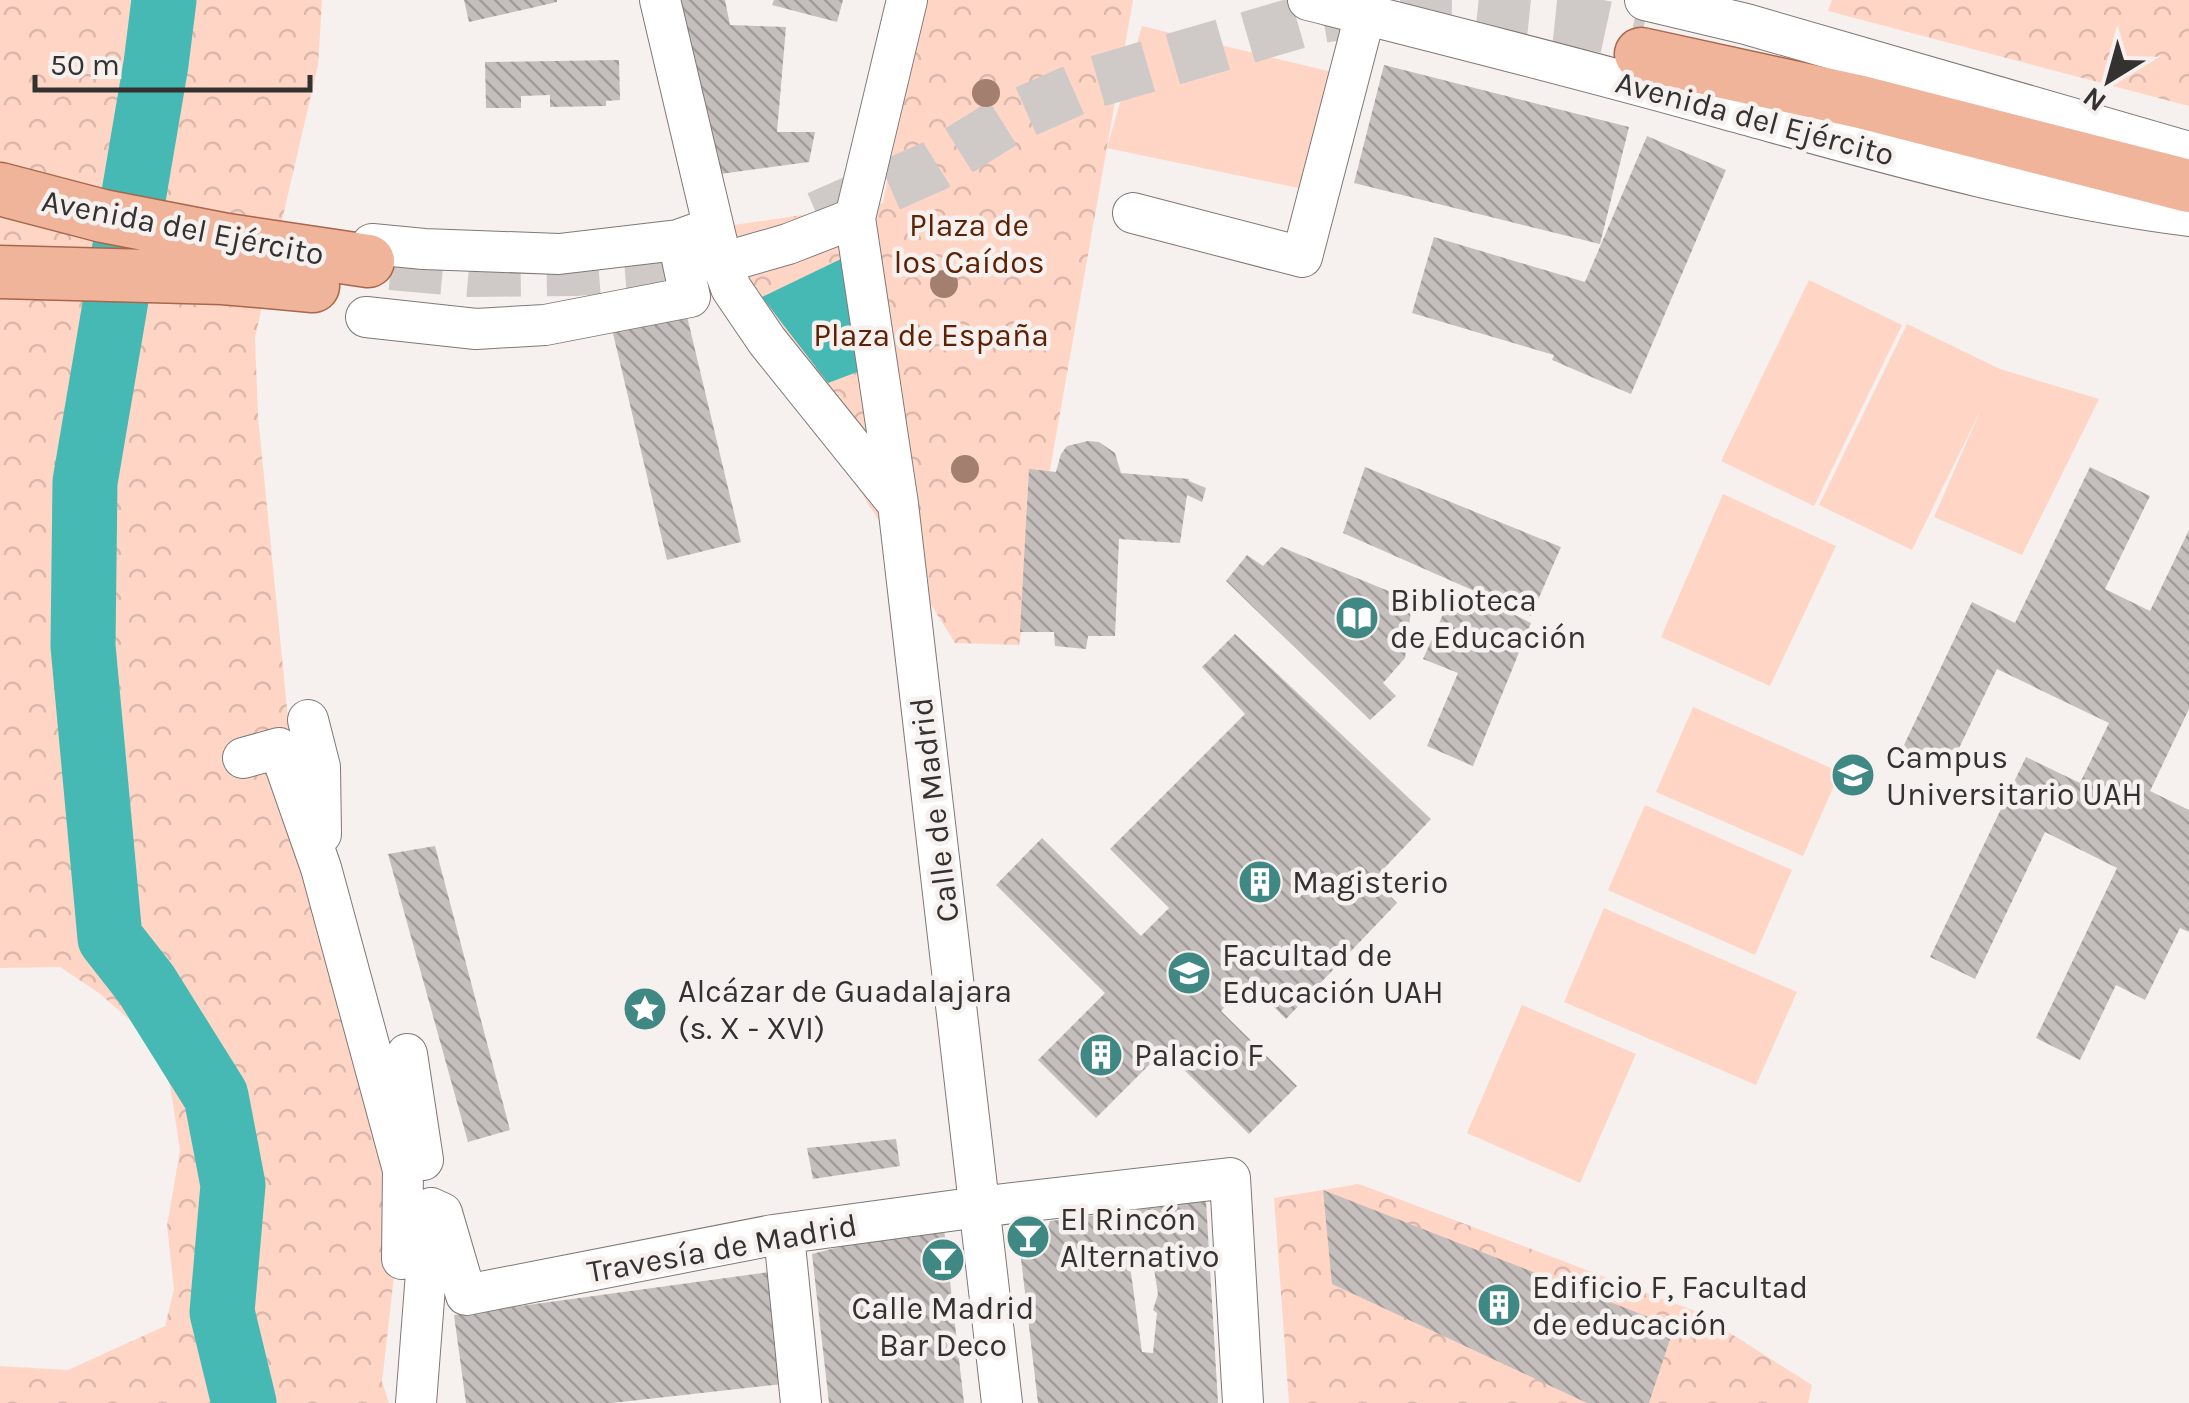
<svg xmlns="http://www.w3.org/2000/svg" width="2189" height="1403" viewBox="0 0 2189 1403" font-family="Karla,sans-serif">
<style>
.park{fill:url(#park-crowns)}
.garden{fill:#ffd6c6}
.water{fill:#47b9b4}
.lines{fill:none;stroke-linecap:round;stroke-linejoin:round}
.river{stroke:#47b9b4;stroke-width:65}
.building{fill:url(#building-back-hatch);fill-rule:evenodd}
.major-tunnel{stroke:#cfcac8;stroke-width:52;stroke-dasharray:52 26;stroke-linecap:butt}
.minor-casing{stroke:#7e7977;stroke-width:42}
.major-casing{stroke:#a8664b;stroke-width:55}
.minor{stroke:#fff;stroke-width:40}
.major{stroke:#f0b49b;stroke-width:52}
.tree{fill:#a27f6e}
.labels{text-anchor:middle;stroke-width:9;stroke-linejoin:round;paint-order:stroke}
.street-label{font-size:32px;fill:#343231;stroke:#f6f0ee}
.park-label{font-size:32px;fill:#5d2205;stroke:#f6f0ee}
.poi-label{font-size:32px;fill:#343231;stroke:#f6f0ee;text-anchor:start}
</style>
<defs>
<pattern id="park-crowns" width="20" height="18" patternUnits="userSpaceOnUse" patternTransform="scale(2.5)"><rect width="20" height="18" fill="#ffd6c6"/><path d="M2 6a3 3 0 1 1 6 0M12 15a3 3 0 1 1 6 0" fill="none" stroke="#dbb8ab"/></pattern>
<pattern id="building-back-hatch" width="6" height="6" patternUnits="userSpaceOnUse" patternTransform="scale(2.5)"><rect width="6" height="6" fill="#c4bebc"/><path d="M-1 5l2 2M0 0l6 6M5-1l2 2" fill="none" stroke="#a09b99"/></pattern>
</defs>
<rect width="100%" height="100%" fill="#f6f0ee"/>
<path class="park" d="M0 0H322L318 65 255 337 258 416 298 819 399 1232 382 1382 389 1403H0V1366L68 1370 165 1326 174 1289 167 1226 180 1150 170 1085 147 1035 99 993 60 967 0 968Z
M922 0H1133L1019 645 955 643 767 341 714 228 883 203Z
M1832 0H2189V106L1828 11Z
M1359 1184 1695 1311 1812 1385 1808 1403H1289L1274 1198Z"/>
<path class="garden" d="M1142 26 1332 72 1303 189 1107 148Z
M1809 280 1902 325 1814 506 1721 461Z
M1907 324 2000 369 2099 399 2022 555 1934 517 1982 407 1912 550 1819 505Z
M1723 494 1836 546 1770 686 1661 637Z
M1693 707 1840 772 1803 856 1656 792Z
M1645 805 1792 870 1755 955 1608 890Z
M1604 908 1797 992 1756 1085 1564 1002Z
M1522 1005 1636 1054 1580 1183 1467 1133Z"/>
<path class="water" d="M843 258 865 369 828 383 762 297Z"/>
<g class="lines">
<path class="river" d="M164 0 156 64 85 482 83 646 110 938 146 984 216 1096 233 1185 222 1312 244 1403"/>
</g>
<path class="building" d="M464 0H557V2L469 22Z
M673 0H725L730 25 786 27 777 132H815L809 162 713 175Z
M774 0H843L837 22 772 5Z
M619 60 620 100 606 101V106L550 107V95L521 96V108H486L485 62Z
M1384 65 1629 127 1600 244 1354 183Z
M1647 136 1726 170 1631 394 1552 360 1554 355 1412 313 1434 237 1585 282Z
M685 308 741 542 667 560 611 325Z
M1088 441 1099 442 1115 453 1121 473 1189 479V481L1206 488 1202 502 1187 495 1180 543 1119 539 1115 636H1088L1086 649 1055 646 1054 632H1020L1029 469 1056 472 1061 454 1067 446Z
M1365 467 1561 547 1531 616 1343 533Z
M2090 467 2150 496 2105 589 2150 611 2189 530V709L2150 791 2189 810V932L2180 928 2145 1000 2116 985 2080 1060 2036 1038 2117 868 2045 832 1975 979 1930 957 2026 757 2080 783 2109 723 1997 669 1949 769 1903 747 1972 602 2015 623Z
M1281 547 1408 599 1411 610 1405 658 1383 683 1396 696 1370 720 1226 581 1247 555 1263 566Z
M1453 592 1489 602 1531 623 1473 766 1427 746 1458 673 1423 659Z
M1235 634 1431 819 1374 879 1397 903 1286 1019 1249 982 1221 1011 1297 1086 1249 1134 1164 1050 1096 1118 1038 1060 1105 993 996 885 1042 838 1141 936 1169 908 1110 849 1245 714 1202 667Z
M435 846 510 1130 468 1142 388 854Z
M896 1139 900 1166 813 1179 807 1148Z
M1323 1190 1674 1327 1649 1403H1587L1332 1284Z
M1206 1201 1218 1403H1038L1020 1250 1034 1248V1251L1040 1250 1050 1221ZM1153 1263 1158 1294 1153 1310 1157 1313 1153 1353 1142 1352 1130 1266Z
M943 1220 964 1403H829L812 1254Z
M769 1272 783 1384 612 1403H466L454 1315Z"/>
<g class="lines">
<path class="major-tunnel" d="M818 217 934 166 1011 118 1088 84 1311 19 1393 5 1453 6 1559 17 1642 35
M391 264 470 271 575 270 679 262 731 248"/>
<defs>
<path id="minor" d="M660 0 722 263 731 288 767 341 898 504
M907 0 855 218 898 504 1002 1403
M1308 0C1447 35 1587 70 1725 109 1878 151 2031 196 2189 216
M1645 0 1746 24 2189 152
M1133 213 1302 257 1365 15
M372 244 424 249 559 254 678 240 700 232
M722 263 788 244 855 218
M366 317 476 329 545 325 690 297 678 240
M308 720 320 767 321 834
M243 758 279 748 321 868 403 1170 402 1259
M407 1054 423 1160
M784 1235 801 1403
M416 1403 431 1208 442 1213 466 1295 773 1235 979 1207 1230 1178 1243 1403"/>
<path id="major" d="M1641 54 1861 102 2189 186
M0 189 103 216 227 240 368 261
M0 272 223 278 313 286"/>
</defs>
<use href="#minor" class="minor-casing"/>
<use href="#major" class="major-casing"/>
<use href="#minor" class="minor"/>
<use href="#major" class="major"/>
</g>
<g class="tree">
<circle cx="986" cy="93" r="14"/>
<circle cx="944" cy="284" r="14"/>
<circle cx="965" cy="469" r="14"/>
</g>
<defs>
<symbol id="library-disc" viewBox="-11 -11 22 22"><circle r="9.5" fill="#408884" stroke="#f6f0ee"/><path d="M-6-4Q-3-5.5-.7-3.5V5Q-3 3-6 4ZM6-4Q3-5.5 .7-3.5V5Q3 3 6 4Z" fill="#fff"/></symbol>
<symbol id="university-disc" viewBox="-11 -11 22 22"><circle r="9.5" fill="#408884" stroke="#f6f0ee"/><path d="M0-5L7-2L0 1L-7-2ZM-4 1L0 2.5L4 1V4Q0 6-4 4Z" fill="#fff"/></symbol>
<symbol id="building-disc" viewBox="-11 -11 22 22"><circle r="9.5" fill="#408884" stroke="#f6f0ee"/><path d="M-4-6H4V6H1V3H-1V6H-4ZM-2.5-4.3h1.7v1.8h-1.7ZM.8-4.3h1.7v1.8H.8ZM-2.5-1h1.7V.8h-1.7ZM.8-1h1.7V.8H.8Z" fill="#fff"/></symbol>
<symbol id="sight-disc" viewBox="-11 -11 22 22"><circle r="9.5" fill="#408884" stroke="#f6f0ee"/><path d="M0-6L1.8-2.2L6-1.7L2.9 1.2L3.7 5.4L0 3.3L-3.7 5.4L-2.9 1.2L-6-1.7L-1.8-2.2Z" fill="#fff"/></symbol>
<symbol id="bar-disc" viewBox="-11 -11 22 22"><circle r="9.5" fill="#408884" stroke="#f6f0ee"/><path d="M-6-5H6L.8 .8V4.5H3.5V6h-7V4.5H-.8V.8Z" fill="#fff"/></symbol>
</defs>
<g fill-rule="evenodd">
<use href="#library-disc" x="1332" y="593" width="50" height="50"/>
<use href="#university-disc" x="1828" y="750" width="50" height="50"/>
<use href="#building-disc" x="1235" y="857" width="50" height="50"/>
<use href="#university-disc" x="1164" y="948" width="50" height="50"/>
<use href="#sight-disc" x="620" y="984" width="50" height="50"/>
<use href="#building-disc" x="1076" y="1030" width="50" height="50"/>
<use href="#bar-disc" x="1003" y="1212" width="50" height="50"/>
<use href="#bar-disc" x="918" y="1235" width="50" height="50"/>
<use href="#building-disc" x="1474" y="1280" width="50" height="50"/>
</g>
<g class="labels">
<g class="street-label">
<text transform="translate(1755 118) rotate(15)" y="11">Avenida del Ejército</text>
<text transform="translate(183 227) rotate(11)" y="11">Avenida del Ejército</text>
<text transform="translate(934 810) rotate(-97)" y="11">Calle de Madrid</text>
<text transform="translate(722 1248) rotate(-10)" y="11">Travesía de Madrid</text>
</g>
<g class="park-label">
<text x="969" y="236">Plaza de<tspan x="969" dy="37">los Caídos</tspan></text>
<text x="931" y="346">Plaza de España</text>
</g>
<g class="poi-label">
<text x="1390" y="611">Biblioteca<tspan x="1390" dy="37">de Educación</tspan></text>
<text x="1886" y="768">Campus<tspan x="1886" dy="37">Universitario UAH</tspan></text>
<text x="1292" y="893">Magisterio</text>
<text x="1222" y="966">Facultad de<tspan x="1222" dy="37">Educación UAH</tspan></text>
<text x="678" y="1002">Alcázar de Guadalajara<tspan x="678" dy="37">(s. X - XVI)</tspan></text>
<text x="1134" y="1066">Palacio F</text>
<text x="1060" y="1230">El Rincón<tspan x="1060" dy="37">Alternativo</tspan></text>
<text x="1532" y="1298">Edificio F, Facultad<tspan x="1532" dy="37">de educación</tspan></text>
<text x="943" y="1319" text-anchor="middle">Calle Madrid<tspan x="943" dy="37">Bar Deco</tspan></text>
</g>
</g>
<g transform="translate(2109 80) rotate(217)" stroke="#f6f0ee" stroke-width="8" paint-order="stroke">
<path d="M0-8L18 38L0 25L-18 38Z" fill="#343231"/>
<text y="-15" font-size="28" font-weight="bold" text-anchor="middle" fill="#343231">N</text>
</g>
<path d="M35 75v15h275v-15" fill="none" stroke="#343231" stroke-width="5"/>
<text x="50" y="75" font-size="30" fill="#343231" stroke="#f6f0ee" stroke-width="8" paint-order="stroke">50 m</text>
</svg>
